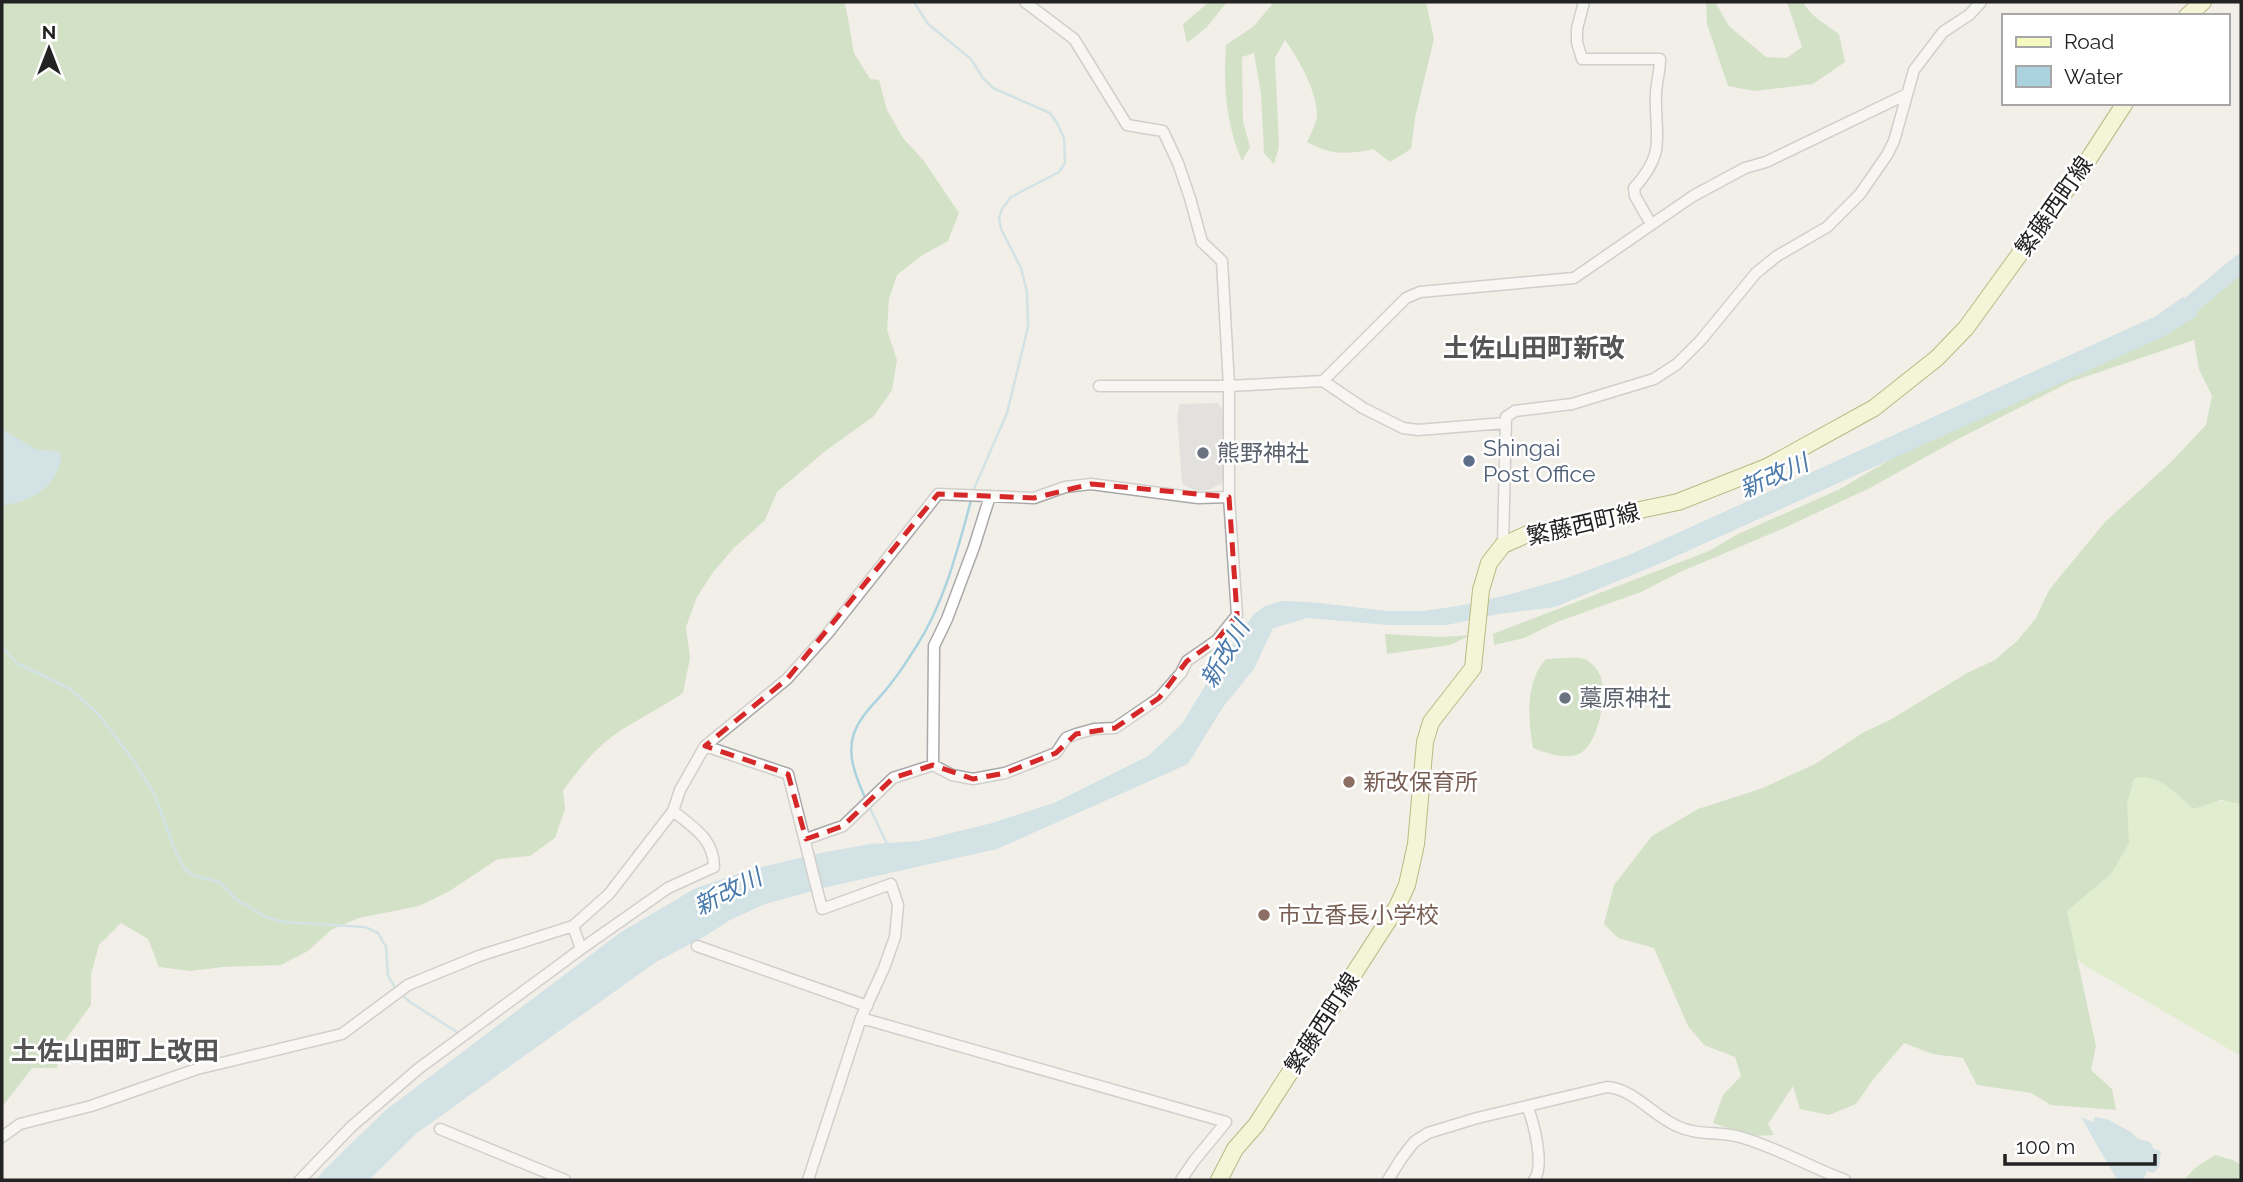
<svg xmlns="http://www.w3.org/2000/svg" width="2243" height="1182" viewBox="0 0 2243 1182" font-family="Raleway,'Noto Sans JP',sans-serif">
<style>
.religious{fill:#d0d0d0}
.grass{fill:#cdebb0}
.forest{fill:#add19e}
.water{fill:#aad3df}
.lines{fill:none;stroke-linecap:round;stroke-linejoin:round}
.stream{stroke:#aad3df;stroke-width:2.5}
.river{stroke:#aad3df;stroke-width:18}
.minor-casing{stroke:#a9a9a9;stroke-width:13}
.secondary-casing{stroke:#707d05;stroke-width:18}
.minor{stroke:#fff;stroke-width:10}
.secondary{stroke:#f7fabf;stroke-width:16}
.marked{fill:none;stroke:#d62828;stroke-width:5;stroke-dasharray:14 9;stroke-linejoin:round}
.worship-dot{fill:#6b7280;stroke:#fff;stroke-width:2.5}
.service-dot{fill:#5c6f8a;stroke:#fff;stroke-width:2.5}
.education-dot{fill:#8d6e63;stroke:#fff;stroke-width:2.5}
.labels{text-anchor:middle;stroke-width:5;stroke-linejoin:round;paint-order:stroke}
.street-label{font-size:23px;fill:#222;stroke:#fff}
.service-label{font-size:23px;fill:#4e5e75;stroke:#fff;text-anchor:start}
.worship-label{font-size:23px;fill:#5b616d;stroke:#fff;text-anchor:start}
.education-label{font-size:23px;fill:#785e54;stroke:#fff;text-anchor:start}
.water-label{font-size:24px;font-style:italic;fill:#4a7aab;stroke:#fff}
.quarter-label{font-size:26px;font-weight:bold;fill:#555;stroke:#fff}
</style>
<rect width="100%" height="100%" fill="#f2efe9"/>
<path class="religious" d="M1218 403 1224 412 1226 467 1222 483 1209 490 1196 491 1182 484 1177 415 1180 404Z"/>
<path class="grass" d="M2144 765 2169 782 2191 803 2241 800V1056L2084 965 2061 946 2060 917 2114 793Z"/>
<path class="forest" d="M2 2H845L854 53 870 79 879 80 887 110 903 138 924 161 959 213 948 241 921 256 897 275 889 299 887 330 897 360 892 390 874 416 824 452 777 492 765 520 734 548 714 571 697 597 686 627 690 658 683 693C657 711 627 723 603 744 588 757 576 774 563 790L565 809 555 838 530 856 498 859 448 892 419 906 359 918 331 930 308 951 281 965 223 967 190 971 159 967 148 939 121 923 99 945 91 974V1005L66 1039 57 1068H32L2 1107Z
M1209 2H1227L1207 27 1187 43 1183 24Z
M1274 2H1426L1434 39 1415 118 1411 149 1390 162 1373 149C1348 155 1330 155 1307 142 1310 135 1316 124 1317 116 1318 93 1298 58 1285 40L1275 58 1279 147 1274 164 1264 153 1261 94 1254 53 1242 57 1243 121 1250 147 1242 161C1226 124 1223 85 1226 45L1254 26Z
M1706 2H1715L1729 26 1766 57 1787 58 1802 47 1787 2H1803C1810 16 1827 25 1839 34L1845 62 1813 84 1754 91 1728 86 1707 24Z
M2241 271V804L2221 800 2193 809C2177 793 2158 773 2134 778L2127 803 2129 843 2111 874 2067 911 2096 1046 2091 1070 2112 1089 2116 1110 2051 1105 2031 1093 1977 1085 1963 1058 1933 1054 1904 1043 1872 1081 1856 1104 1829 1115 1800 1109 1793 1086 1768 1124 1774 1135 1752 1136 1713 1123 1723 1095 1741 1076 1735 1057 1704 1045 1688 1026 1654 948 1618 938 1604 924 1614 885 1652 836 1698 809 1760 789 1815 764 1864 732 1890 720 1967 673 1995 660 2017 641 2036 618 2049 590 2105 522 2171 462 2206 425 2212 396 2199 369 2194 340 2070 382 1958 439 1868 489 1782 529 1678 573 1641 592 1557 622 1524 638 1494 645 1493 634 1709 551 1738 534 1838 490 1910 448 2225 288Z
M1385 634 1442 637 1471 635 1450 645 1387 654Z
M1565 658C1572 658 1581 657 1587 660 1594 665 1601 673 1602 682 1606 701 1597 750 1576 755 1561 759 1547 753 1533 748 1528 720 1525 681 1546 659Z
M2215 1155 2233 1160 2241 1165V1180H2184L2195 1168Z"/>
<path class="water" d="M2183 297 2198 315 2165 336 1661 563 1555 607 1498 614 1447 625H1388L1308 618 1273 628 1254 669 1223 707 1188 764 997 849 827 887 765 904 730 920 707 935 656 962 506 1069 417 1133 369 1180H316L327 1167 386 1110 621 932 696 888 749 870 820 853 870 844 919 841 992 823 1054 803 1148 756 1182 724 1217 666 1254 614 1265 606 1281 601 1310 602 1388 611H1424L1464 605 1511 594 1564 579 1629 555 2156 316Z
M2 429 35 449 61 452C63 483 30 504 2 505Z
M2081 1117 2093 1122 2095 1117 2107 1119 2131 1132 2138 1139 2150 1142 2154 1149 2161 1151 2159 1167 2153 1173 2147 1171 2143 1180H2117Z"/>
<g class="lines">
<path class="stream" d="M914 2 928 24 971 59 983 78 993 88 1050 113 1057 123 1064 138 1065 163 1059 172 1011 197 1002 209 999 218 1001 229 1021 268 1027 292 1028 327 1007 413 973 491
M2 500 5 503 2 507
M2 647 18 664 69 688 98 714 133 760 154 793 174 848 183 867 192 875 219 882 237 900 266 917 284 922 365 927 378 933 386 947 388 976 397 990
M866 800C857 779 846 756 854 733 862 712 879 700 892 682 901 671 908 659 916 647 945 602 958 548 972 497
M869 806 887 844
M402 995 410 1002 460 1034"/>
<path class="river" d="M2174 319 2241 263"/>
<defs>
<path id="minor" d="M1584 2 1577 29V42L1582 59H1660C1660 70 1657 81 1656 92 1654 135 1668 151 1634 188L1635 196 1651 224
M1323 381 1406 298 1420 292 1574 278 1693 196 1745 168 1766 162 1907 94
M1099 386H1229L1323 381 1363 408 1403 428 1418 430 1505 423
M1503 545 1506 417 1515 411 1572 404 1654 379 1677 364 1701 340 1756 273 1777 256 1827 227 1860 194 1887 155 1894 141 1914 70 1943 32 1969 15 1981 2
M705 746 788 774 822 909 891 884 898 905 895 937 884 968 861 1018 808 1180
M933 765 934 646 947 619 974 547 990 496
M806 839 843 826 893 778 933 765 952 775 973 779 1005 773 1056 753 1066 738 1076 734 1094 729 1115 728 1159 698 1181 673 1187 661 1217 640 1237 615 1229 497V386L1222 261 1202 242 1190 198 1178 163 1163 131 1127 125 1074 39 1025 2
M697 946 867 1006
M581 949 668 888 714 867C714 839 693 827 673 811
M861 1018 1226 1122 1194 1161 1181 1180
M1527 1106C1534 1123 1545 1166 1534 1180
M440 1129 565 1180
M2 1137 20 1124 91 1106 197 1069 342 1034 408 985 479 956 573 926 609 894 673 811 680 790 705 746 787 679 828 633 938 494 1034 498 1065 487 1091 484 1198 498 1229 497
M300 1180 351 1127 418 1069 581 949 573 926
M1388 1180 1401 1159 1414 1142 1428 1133 1477 1118 1607 1087C1634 1089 1652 1115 1677 1126 1697 1136 1719 1131 1740 1137 1776 1147 1810 1167 1845 1180"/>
<path id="secondary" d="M2187 16 2203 2
M1219 1180 1235 1149 1256 1125 1397 907 1407 885 1416 844 1425 742 1431 722 1473 668 1481 590 1489 563 1503 545 1530 533 1678 502 1767 467 1874 408 1937 358 1966 328 2088 160 2125 103"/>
</defs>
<use href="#minor" class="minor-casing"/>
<use href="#secondary" class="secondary-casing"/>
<use href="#minor" class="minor"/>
<use href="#secondary" class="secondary"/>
</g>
<path d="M0 0H2243V1182H0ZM1091 484 1229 497 1237 615 1217 640 1187 661 1159 698 1115 728 1076 734 1056 753 1005 773 973 779 933 765 893 778 843 826 806 839 788 774 705 746 787 679 938 494 1034 498Z" fill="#f2efe9" fill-opacity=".55" fill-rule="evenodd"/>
<path class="marked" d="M1091 484 1229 497 1237 615 1217 640 1187 661 1159 698 1115 728 1076 734 1056 753 1005 773 973 779 933 765 893 778 843 826 806 839 788 774 705 746 787 679 938 494 1034 498Z"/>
<g class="worship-dot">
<circle cx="1203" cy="453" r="7"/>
<circle cx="1565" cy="698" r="7"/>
</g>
<circle class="service-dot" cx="1469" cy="461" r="7"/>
<g class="education-dot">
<circle cx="1349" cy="782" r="7"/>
<circle cx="1264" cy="915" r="7"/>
</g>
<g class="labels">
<g class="street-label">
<text transform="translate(2054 206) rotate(-55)" y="8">繁藤西町線</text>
<text transform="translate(1583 524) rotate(-13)" y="8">繁藤西町線</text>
<text transform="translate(1322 1023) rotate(-57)" y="8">繁藤西町線</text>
</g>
<g class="service-label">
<text x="1483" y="456">Shingai<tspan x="1483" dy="26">Post Office</tspan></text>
</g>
<g class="worship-label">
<text x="1217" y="461">熊野神社</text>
<text x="1579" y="706">藁原神社</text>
</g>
<g class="education-label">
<text x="1363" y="790">新改保育所</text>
<text x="1278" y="923">市立香長小学校</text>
</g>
<g class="water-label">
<text transform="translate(1774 476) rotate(-24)" y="8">新改川</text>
<text transform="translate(1225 654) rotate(-60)" y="8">新改川</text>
<text transform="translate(728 892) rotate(-27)" y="8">新改川</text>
</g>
<g class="quarter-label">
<text x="1534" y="357">土佐山田町新改</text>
<text x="115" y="1060">土佐山田町上改田</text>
</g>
</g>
<rect width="2243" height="1182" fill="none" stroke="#222222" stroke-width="7"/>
<rect x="2002" y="14" width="228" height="91" fill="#ffffff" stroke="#a7a7a7" stroke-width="2"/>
<rect x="2016" y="37" width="35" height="10" fill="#f7fabf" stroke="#a7a7a7" stroke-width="2"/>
<text x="2064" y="49" font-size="21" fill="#222222">Road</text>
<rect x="2016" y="66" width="35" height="21" fill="#aad3df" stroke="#a7a7a7" stroke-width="2"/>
<text x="2064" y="84" font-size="21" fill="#222222">Water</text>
<g transform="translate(49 49)" stroke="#ffffff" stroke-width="5" paint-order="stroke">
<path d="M0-5L12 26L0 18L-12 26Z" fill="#222222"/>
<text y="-10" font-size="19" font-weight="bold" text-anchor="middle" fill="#222222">N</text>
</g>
<path d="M2005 1154v10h150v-10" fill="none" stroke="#222222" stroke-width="3.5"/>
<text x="2016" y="1154" font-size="21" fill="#222222" stroke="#ffffff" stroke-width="5" paint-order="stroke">100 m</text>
</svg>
